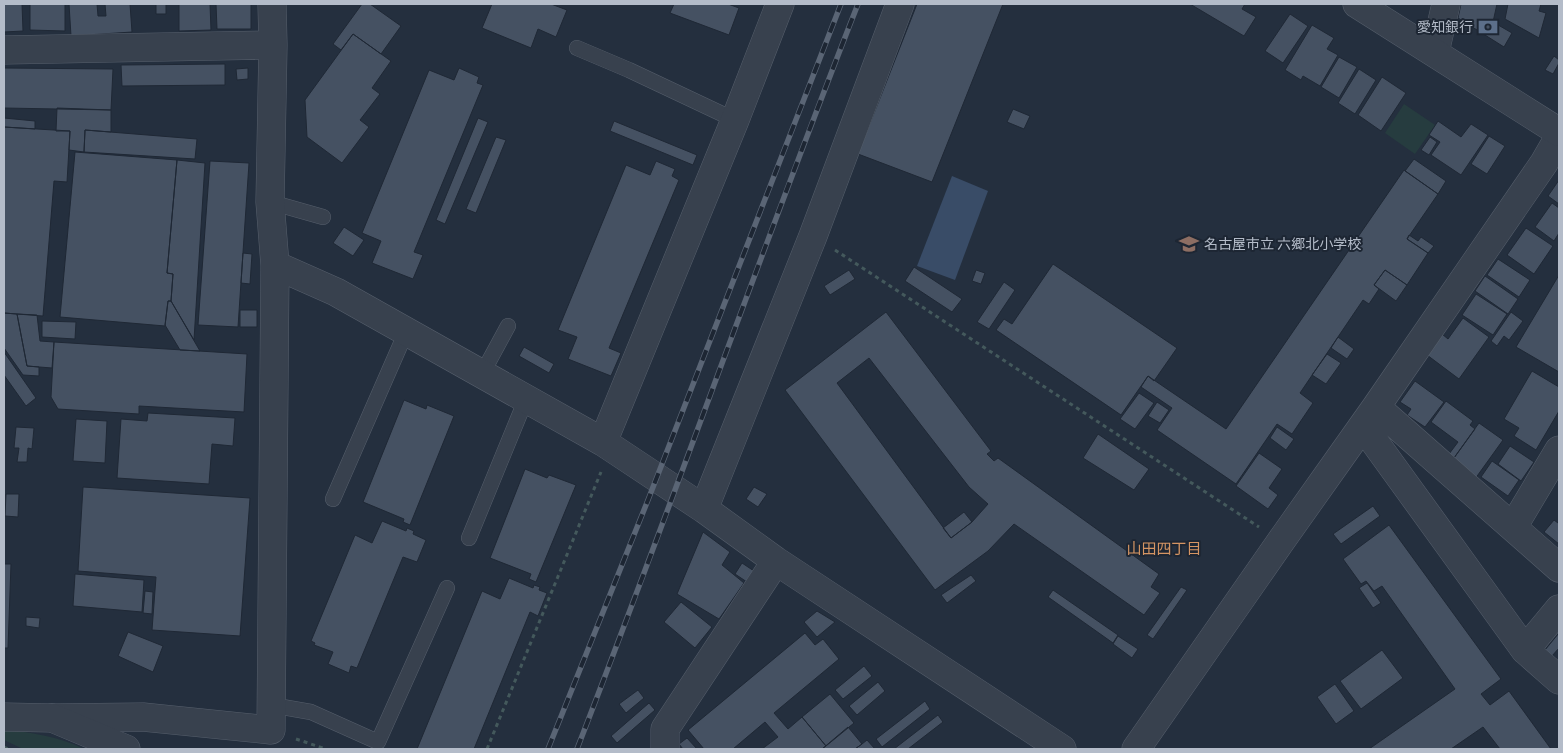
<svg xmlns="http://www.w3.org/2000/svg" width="1563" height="753" viewBox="0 0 1563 753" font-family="'Fira Sans Condensed','Noto Sans JP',sans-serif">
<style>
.green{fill:#263c3f}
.water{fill:#394c67}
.building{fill:#455162;stroke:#1f2835;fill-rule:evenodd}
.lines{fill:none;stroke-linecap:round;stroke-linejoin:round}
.service-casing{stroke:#565f6c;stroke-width:16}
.minor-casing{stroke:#565f6c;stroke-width:29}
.tertiary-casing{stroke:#565f6c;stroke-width:29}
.path{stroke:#44595c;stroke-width:3;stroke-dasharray:4 4;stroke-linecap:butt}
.service{stroke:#38414e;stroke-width:15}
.minor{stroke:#38414e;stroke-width:28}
.tertiary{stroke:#38414e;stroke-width:28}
.rail-casing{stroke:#5a6575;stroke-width:5.5}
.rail{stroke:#1d2633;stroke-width:4;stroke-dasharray:11;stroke-linecap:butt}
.labels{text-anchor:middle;stroke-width:4;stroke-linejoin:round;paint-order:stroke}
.poi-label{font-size:14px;fill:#b4bcc9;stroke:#1d2633;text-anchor:end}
.neighbourhood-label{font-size:15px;fill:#d59563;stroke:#1d2633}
</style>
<rect width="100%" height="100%" fill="#242f3e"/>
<path class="green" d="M1404 104 1435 125 1415 154 1385 133Z
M4 729C32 733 58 736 84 749H23L4 740Z"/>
<path class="water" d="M952 176 988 191 955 280 917 266Z"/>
<path class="building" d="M4 4H22L23 31 4 32Z
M30 4H65V31L30 30Z
M69 4H97L98 16H106L105 4H130L132 32 71 36Z
M156 4H166V14H156Z
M179 4H210L211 30 179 31Z
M216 4H251V29H217Z
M362 4H370L401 26 381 54 353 34 341 50 333 44Z
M492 4H551L567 10 556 37 538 29 531 48 482 28Z
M674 4H728L739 8 729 35 670 13Z
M917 4H1003L932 182 858 154Z
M1190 4H1245L1242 9 1256 17 1244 36Z
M1461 4H1497L1493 22 1512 33 1504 47 1458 18Z
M1508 4H1541L1539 11 1546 13 1539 38 1505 19Z
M1290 14 1308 26 1283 63 1265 51Z
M1312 25 1334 38 1327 49 1338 55 1320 86 1303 76 1301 80 1285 70Z
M353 34 391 61 372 88 380 94 360 120 369 127 342 163 307 137 305 100Z
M1554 56 1559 60V63L1553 74 1545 70Z
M1339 57 1357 67 1339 98 1321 87Z
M225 64V85L122 86 121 65Z
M4 68 113 69 111 110 4 108Z
M248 68V79L237 80 236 69Z
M459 68 479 77 477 83 483 85 414 252 423 255 413 279 372 263 381 241 362 233 429 70 454 80Z
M1359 69 1376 80 1355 114 1338 103Z
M1382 77 1406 93 1381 131 1358 115Z
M57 108 111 110V132L85 130 84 152 69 150 70 131H56Z
M1013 109 1030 116 1024 129 1007 122Z
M4 118 35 121V129L4 127Z
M478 118 488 122 445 224 436 220Z
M614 121 697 155 693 165 610 131Z
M1438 121 1461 137 1471 124 1488 135 1461 175 1431 155 1440 142 1429 135Z
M4 127 70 131 67 182 54 181 43 316 4 313Z
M85 130 197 139 195 159 84 152Z
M1489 136 1505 146 1487 174 1471 164Z
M496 137 506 140 476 213 466 209Z
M1430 137 1437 142 1429 155 1421 150Z
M75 152 177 160 167 273 173 274 171 301H168L165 326 60 317Z
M1414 159 1446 181 1438 194 1405 171Z
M177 160 205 163 194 340 171 301 173 274 167 273Z
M210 161 249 163 238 327 198 325Z
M656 161 675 169 672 176 679 180 609 348 621 353 611 376 568 359 577 337 558 330 626 165 650 175Z
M1404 170 1438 194 1407 239 1428 253 1407 285 1385 270 1374 285 1379 289 1369 304 1363 300 1300 393 1313 403 1292 434 1277 424 1236 484 1157 430 1172 408 1141 387 1148 376 1226 429Z
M1559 180V204L1548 196Z
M1552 203 1559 208V233L1554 241 1535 227Z
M344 227 364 240 353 256 333 243Z
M1526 228 1553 246 1534 274 1507 255Z
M1409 235 1418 241 1421 237 1434 246 1428 253 1407 239Z
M243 253 252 254 250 284 241 283Z
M1498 259 1530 280 1519 297 1487 275Z
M1053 264 1177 348 1154 381 1148 376 1121 415 996 330 1004 319 1012 324Z
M914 267 962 299 952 312 905 281Z
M849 270 855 279 830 295 824 286Z
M976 270 985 273 981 284 972 281Z
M1385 270 1407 285 1396 301 1374 285Z
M1559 275V372L1516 347Z
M1485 276 1518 299 1508 314 1475 291Z
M1004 282 1015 290 989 329 977 322Z
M1476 294 1507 314 1493 335 1462 315Z
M168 301H171L200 351 180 350 165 325Z
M240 310H257V327H240Z
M886 312 991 451 987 454 994 461 998 458 1159 574 1151 587 1160 593 1144 615 1014 524 988 551 935 590 785 390ZM869 358 969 487 988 504 972 522 951 538 837 383Z
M1511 312 1523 321 1509 340 1504 336 1497 346 1491 341Z
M4 313 17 314 27 366 39 367V376L23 375 4 348Z
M17 314 37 315 40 341 54 342 52 368 27 366Z
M1463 318 1489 337 1459 379 1427 355 1442 334 1448 339Z
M42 321 76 322 75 339 42 337Z
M1338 337 1354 349 1347 359 1331 348Z
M54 342 247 354 244 412 139 406V414L58 409 51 397Z
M524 347 554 364 549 373 519 356Z
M4 352 36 398 26 406 4 375Z
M1327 354 1341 363 1326 384 1312 375Z
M1532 371 1559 387V411L1536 450 1514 436 1519 428 1504 419Z
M1415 381 1444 402 1425 427 1407 415 1411 409 1400 402Z
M1139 393 1154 403 1135 429 1120 419Z
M404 400 426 409 427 405 454 416 410 525 403 522 404 519 363 502Z
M1446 401 1473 421 1470 425 1475 429 1454 458 1449 454 1458 442 1431 422Z
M1157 402 1169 410 1160 423 1148 416Z
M148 413 235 418 233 446 212 444 209 484 117 478 121 419 147 421Z
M76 419 107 421 105 463 73 461Z
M1479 423 1503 440 1475 479 1451 462Z
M16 427 34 428 32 449 28 448 27 462H17L19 448H14Z
M1277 427 1294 439 1286 450 1270 438Z
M1098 434 1149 469 1134 490 1083 458Z
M1510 446 1534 462 1521 481 1498 464Z
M1259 453 1282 469 1269 488 1278 495 1268 509 1236 486Z
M1492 461 1519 480 1508 496 1481 477Z
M525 469 547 478 549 475 576 485 536 582 529 579 531 574 490 558Z
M83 487 250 498 240 636 152 630 156 577 78 571Z
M754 487 767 494 758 507 746 499Z
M6 494H19L18 517 5 516Z
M1373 506 1380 516 1341 544 1333 534Z
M964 512 972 522 951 538 943 528Z
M1554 520 1558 523 1559 522V544L1544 532Z
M382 521 406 531 407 528 414 531 413 534 426 540 417 562 403 557 357 668 351 666 349 673 328 664 333 652 314 645 315 643 311 641 355 535 372 543Z
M1389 525 1501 679 1481 694 1490 705 1509 691 1551 749H1500L1483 727 1451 749H1369L1455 689 1382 586 1374 591 1366 581 1361 584 1343 559Z
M703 532 730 552 722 565 744 583 719 619 677 594Z
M742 563 754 571 747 582 735 574Z
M4 564H11L8 648H4Z
M75 574 144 580 142 612 73 606Z
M971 575 976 581 947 603 941 595Z
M509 578 533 588 534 585 540 587 539 590 547 593 538 616 530 612 474 749H417L482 591 500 599Z
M1367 583 1381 603 1373 608 1359 588Z
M1181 587 1187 590 1153 639 1147 635Z
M1053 590 1118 635 1113 643 1048 597Z
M145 591 153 592 152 614 143 613Z
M681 602 712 627 695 648 664 622Z
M817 611 835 622 817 637 804 622Z
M26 617 40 618 39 628 26 626Z
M128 632 163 646 153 672 118 656Z
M805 633 815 645 823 639 839 659 774 713 788 729 802 717 826 746 822 749H762L778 737 765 722 733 749H704L688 730Z
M1559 633V648L1552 656 1545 650Z
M1118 636 1138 649 1132 658 1113 644Z
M1382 650 1403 678 1361 709 1340 681Z
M864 666 872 676 843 699 835 690Z
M878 682 885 691 857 715 849 706Z
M1335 684 1354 711 1336 724 1317 697Z
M638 690 644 698 626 713 619 704Z
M830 694 854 723 826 746 802 717Z
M925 701 930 709 882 747 876 739Z
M649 703 655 710 617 743 611 736Z
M938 715 943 722 908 749H894Z
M848 727 862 744 855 749H822Z
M687 738 697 749H683L679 744Z
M867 740 875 749H855L862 744Z"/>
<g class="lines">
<defs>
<path id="service" d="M577 48 629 70 735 120
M270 202 323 217
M482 374 508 326
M333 499 406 332
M469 538 526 399
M271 705 311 712 378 742 447 588"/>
<path id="minor" d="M4 50 273 45
M1435 52 1446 4
M275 265 336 292 603 442 704 509 776 561 1062 749
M1376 407 1559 568
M1363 426 1525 650 1559 680
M603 442 735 120 780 4
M704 509 813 236 900 4
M1513 527 1559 450
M1525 650 1559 609
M52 718 143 717 271 730 275 265 270 202 273 45 272 4
M665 749V729L776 561
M1136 749 1281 541 1376 407 1544 163 1559 137"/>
<path id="tertiary" d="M1357 4 1559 132
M4 717 52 718 126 749"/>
</defs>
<use href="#service" class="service-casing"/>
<use href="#minor" class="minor-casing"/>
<use href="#tertiary" class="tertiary-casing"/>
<path class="path" d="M835 250 1259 527
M296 739 326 749
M4 747 8 749
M487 749 601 472"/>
<use href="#service" class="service"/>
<use href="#minor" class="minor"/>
<use href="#tertiary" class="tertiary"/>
<defs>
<path id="rail" d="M548 749 648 500 841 4
M577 749C673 502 761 251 858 4"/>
</defs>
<use href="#rail" class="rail-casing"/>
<use href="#rail" class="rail"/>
</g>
<defs>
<symbol id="bank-bare" viewBox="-9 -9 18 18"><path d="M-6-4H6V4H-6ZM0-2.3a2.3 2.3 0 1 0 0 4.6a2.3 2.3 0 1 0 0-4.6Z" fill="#5c6f8a" stroke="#1d2633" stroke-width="2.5" paint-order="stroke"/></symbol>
<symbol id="school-bare" viewBox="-9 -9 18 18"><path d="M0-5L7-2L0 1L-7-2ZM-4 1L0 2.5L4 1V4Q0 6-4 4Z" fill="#8d6e63" stroke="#1d2633" stroke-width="2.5" paint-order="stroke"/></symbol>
</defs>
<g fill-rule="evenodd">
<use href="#bank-bare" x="1474" y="13" width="28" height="28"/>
<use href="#school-bare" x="1175" y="230" width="28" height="28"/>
</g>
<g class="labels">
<g class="poi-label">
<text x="1473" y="32">愛知銀行</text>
<text x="1204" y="249" text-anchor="start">名古屋市立 六郷北小学校</text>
</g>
<g class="neighbourhood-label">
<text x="1164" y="554">山田四丁目</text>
</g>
</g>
<rect width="1563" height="753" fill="none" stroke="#b4bcc9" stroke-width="10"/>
</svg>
